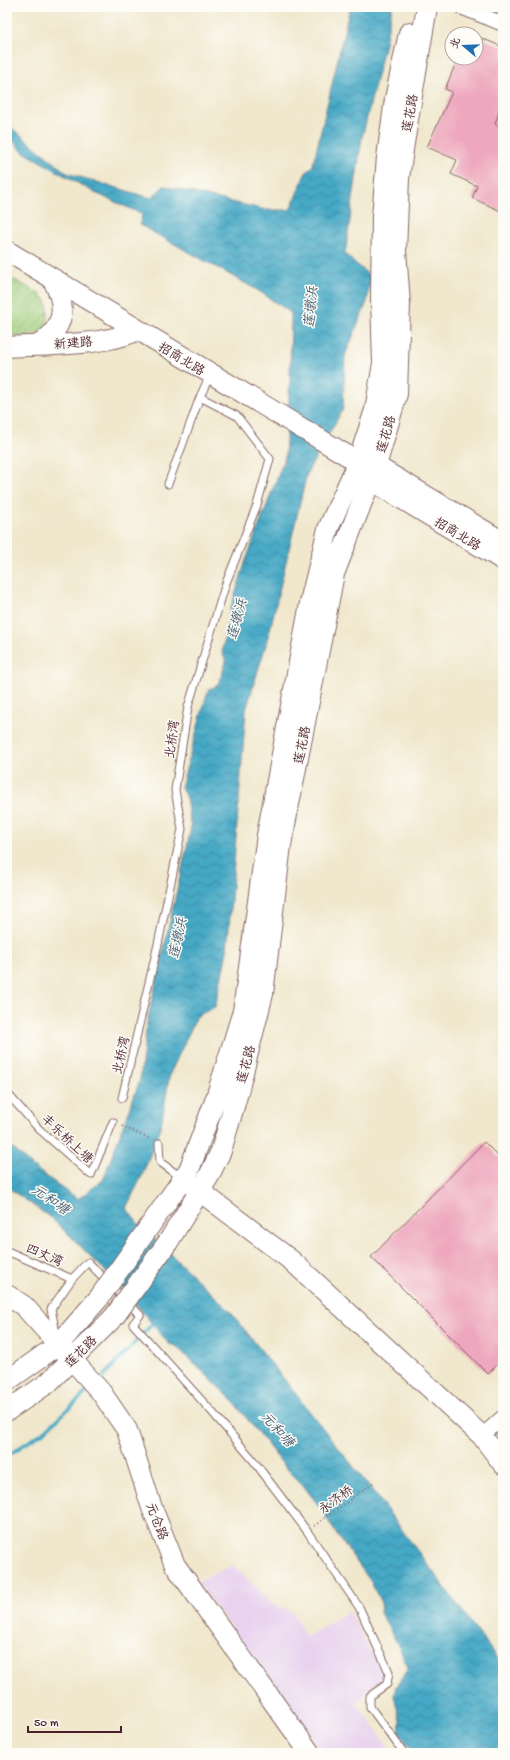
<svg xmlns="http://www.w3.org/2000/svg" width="510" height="1760" viewBox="0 0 510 1760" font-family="'Gochi Hand','LXGW WenKai TC',sans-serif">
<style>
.built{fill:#e8d2ee}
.garden{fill:url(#garden-furrows);stroke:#747652}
.water{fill:url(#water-waves);stroke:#486478}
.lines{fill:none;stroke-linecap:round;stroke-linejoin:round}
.stream{stroke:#45a8c5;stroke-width:3.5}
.building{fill:#eea7be}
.lane-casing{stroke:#846563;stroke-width:9}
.street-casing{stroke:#846563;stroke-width:16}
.secondary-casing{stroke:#846563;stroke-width:22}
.path{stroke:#846563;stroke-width:2;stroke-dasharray:1 3;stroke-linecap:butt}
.lane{stroke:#fff;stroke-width:7}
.street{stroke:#fff;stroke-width:14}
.secondary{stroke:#fff;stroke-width:20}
.secondary-bridge-casing{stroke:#846563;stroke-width:22;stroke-linecap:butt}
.secondary-bridge{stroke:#fff;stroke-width:20}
.labels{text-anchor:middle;stroke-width:3;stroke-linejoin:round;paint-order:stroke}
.street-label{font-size:13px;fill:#4a1f2b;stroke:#fdfcf7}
.water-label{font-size:14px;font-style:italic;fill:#485d70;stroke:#fdfcf7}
</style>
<defs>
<pattern id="garden-furrows" width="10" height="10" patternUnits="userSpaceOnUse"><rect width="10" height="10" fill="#9fcc79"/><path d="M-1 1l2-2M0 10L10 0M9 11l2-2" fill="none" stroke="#8aaf69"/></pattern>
<pattern id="water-waves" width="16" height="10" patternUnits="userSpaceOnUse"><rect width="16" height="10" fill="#45a8c5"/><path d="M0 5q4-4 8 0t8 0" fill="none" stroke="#3c88a0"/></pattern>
</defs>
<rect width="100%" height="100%" fill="#fdfcf7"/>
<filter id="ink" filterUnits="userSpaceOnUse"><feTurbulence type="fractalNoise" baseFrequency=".025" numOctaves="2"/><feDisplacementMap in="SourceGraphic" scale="8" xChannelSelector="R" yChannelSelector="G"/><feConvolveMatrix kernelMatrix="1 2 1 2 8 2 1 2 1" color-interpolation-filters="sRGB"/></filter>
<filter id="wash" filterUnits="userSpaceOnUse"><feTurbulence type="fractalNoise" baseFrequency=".012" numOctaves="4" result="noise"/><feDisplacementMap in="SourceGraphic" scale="16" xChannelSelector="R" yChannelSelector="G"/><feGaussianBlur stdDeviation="0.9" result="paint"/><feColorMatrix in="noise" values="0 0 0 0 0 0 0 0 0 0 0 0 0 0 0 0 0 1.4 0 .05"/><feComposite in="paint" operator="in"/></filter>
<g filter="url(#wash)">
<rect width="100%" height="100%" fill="#f0e7cc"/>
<path class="built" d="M233 1565 273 1604 292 1612 306 1637 349 1611 384 1676 369 1689 357 1703 393 1753H323L287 1702 197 1582Z"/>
<path class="garden" d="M7 276C14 280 40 293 44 298 48 303 48 311 48 316 47 339 24 336 7 336Z"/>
<path class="water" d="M350 7H392L386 39 362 138 345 254 371 277 367 302 345 356 343 409 307 473 268 638 246 710 227 952 215 1007 197 1016 170 1074 160 1130 141 1178 126 1208 137 1222 229 1310 376 1495 503 1666V1753H414L399 1733 400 1721 394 1695 396 1686 403 1677 408 1667 394 1637 380 1613 381 1603 371 1582 336 1533 319 1506 302 1484 285 1467 232 1400 176 1346 169 1344 124 1290 67 1233 51 1218 7 1187V1143L32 1166 78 1199 103 1180 140 1080 147 1022 191 828 186 798 181 787 208 690 218 685 226 662 222 652 228 617 246 560 285 457 290 380 291 313 259 291 140 225 142 214 95 193 22 151 7 134V122L13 129 67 173 151 198 164 186 266 210H290L305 174 313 165Z"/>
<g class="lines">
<path class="stream" d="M99 1381 155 1321
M7 1456 45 1431 90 1389"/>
</g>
<g id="blocks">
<path class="building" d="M476 36 503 47V99L495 124 503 128V212L472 198 477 186 451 174 457 160 427 147 452 92 445 89 458 58H476Z
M484 1142 503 1161V1359L488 1374 371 1257Z"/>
</g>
</g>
<g filter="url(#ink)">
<use href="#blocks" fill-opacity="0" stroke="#846563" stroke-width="1"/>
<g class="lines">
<defs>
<path id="lane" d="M168 484 200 397 210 375
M7 1093 39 1129 91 1175 113 1122
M122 1098 158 944 182 829 175 790 188 707 226 583 257 505 270 459 237 416 200 397
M159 1143 160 1162 182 1178
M7 1251 72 1279
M56 1333 51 1309 72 1279 88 1262 140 1315 133 1324 213 1413 253 1460 307 1531 359 1607 389 1672 387 1684 370 1696V1707L404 1753"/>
<path id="street" d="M461 7 503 24
M482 1436 503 1417"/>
<path id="secondary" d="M7 251 358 462 371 480 503 560
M38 345C65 329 68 305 52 279
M7 347C43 345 106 346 138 330
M364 464 376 466 503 542
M189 1183 292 1261 482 1436 503 1464
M149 1227 189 1170 215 1101 243 1011 267 835 311 598 328 529 358 462 375 410 383 363 381 299 382 217 387 157 395 99 409 33
M168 1242 209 1176 221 1151 237 1096 263 994 281 845 334 574 376 466 397 394 400 303 396 251 399 178 404 143 427 7
M7 1295 24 1306 101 1392 127 1430 152 1508 175 1565 310 1753
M7 1381 58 1345 99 1298
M7 1411 48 1383 114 1317"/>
</defs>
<use href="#lane" class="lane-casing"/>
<use href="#street" class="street-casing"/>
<use href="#secondary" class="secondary-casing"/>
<path class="path" d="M122 1126 150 1139
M314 1526 374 1482"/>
<use href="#lane" class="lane"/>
<use href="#street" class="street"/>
<use href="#secondary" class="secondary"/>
<defs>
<path id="secondary-bridge" d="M99 1298 149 1227
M114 1317 168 1242"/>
</defs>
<use href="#secondary-bridge" class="secondary-bridge-casing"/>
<use href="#secondary-bridge" class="secondary-bridge"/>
</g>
</g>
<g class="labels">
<g class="street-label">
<text transform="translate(409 113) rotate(-80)" y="5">莲花路</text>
<text transform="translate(73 342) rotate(-5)" y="5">新建路</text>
<text transform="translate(182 358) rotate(31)" y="5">招商北路</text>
<text transform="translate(385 434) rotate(-74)" y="5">莲花路</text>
<text transform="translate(458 533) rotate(31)" y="5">招商北路</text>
<text transform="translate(171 739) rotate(-82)" y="5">北桥湾</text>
<text transform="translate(301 745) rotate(-79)" y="5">莲花路</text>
<text transform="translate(120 1055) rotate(-77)" y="5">北桥湾</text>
<text transform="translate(245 1064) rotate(-75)" y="5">莲花路</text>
<text transform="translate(68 1138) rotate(43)" y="5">丰乐桥上塘</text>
<text transform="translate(45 1254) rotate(23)" y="5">四丈湾</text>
<text transform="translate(80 1351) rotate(-45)" y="5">莲花路</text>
<text transform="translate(335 1499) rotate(-36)" y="5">永济桥</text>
<text transform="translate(158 1521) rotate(69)" y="5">元仓路</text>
</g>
<g class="water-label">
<text transform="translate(310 307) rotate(-85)" y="5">莲墩浜</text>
<text transform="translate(236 619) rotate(-75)" y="5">莲墩浜</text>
<text transform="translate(177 938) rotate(-78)" y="5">莲墩浜</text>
<text transform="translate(51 1199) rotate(35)" y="5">元和塘</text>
<text transform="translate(278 1429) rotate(48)" y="5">元和塘</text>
</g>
</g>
<rect width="510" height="1760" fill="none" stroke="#fdfcf7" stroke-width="24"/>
<g transform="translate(464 46) rotate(289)"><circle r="19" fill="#fdfcf7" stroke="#b5a4a5"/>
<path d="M0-3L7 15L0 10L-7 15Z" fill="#1f6fb2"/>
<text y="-6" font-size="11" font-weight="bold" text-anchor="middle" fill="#4a1f2b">北</text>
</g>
<path d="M28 1726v6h93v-6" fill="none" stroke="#4a1f2b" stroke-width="2"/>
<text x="34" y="1726" font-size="12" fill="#4a1f2b" stroke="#fdfcf7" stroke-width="3" paint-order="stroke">50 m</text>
</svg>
